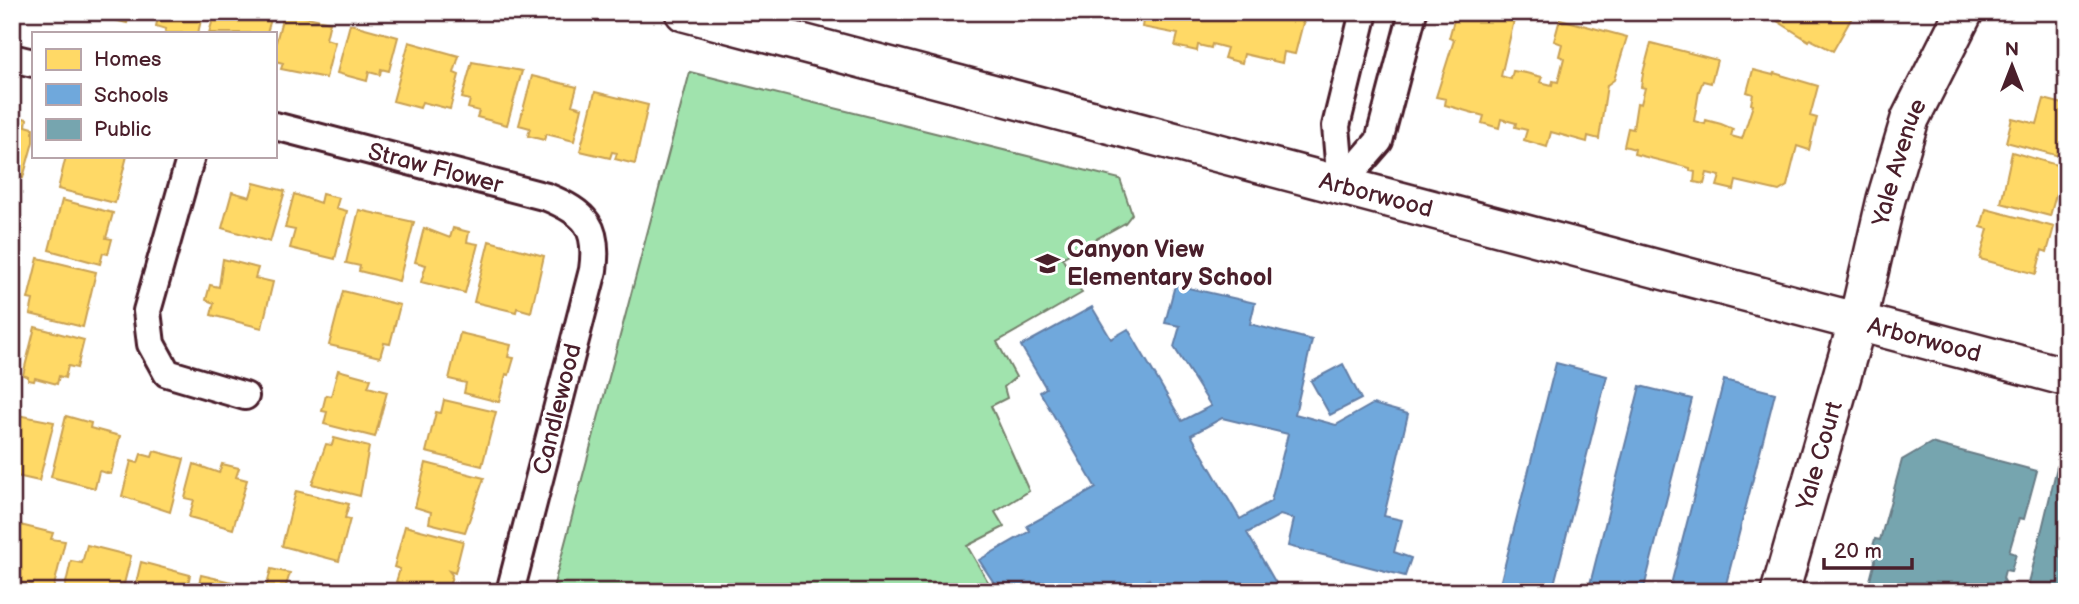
<svg xmlns="http://www.w3.org/2000/svg" width="2079" height="604" viewBox="0 0 2079 604" font-family="'Balsamiq Sans',sans-serif">
<style>
.green{fill:#a0e3ad;stroke:#75816c;stroke-width:2}
.homes{fill:#ffd966;stroke:#c9a154;stroke-width:2}
.schools{fill:#6fa8dc;stroke:#647fa7;stroke-width:2;fill-rule:evenodd}
.public{fill:#76a5af;stroke:#697d87;stroke-width:2}
.lines{fill:none;stroke-linecap:round;stroke-linejoin:round}
.street-casing{stroke:#4a1f2b;stroke-width:32}
.secondary-casing{stroke:#4a1f2b;stroke-width:42}
.street{stroke:#fff;stroke-width:26}
.secondary{stroke:#fff;stroke-width:37}
.labels{text-anchor:middle;stroke-width:7;stroke-linejoin:round;paint-order:stroke}
.street-label{font-size:24px;fill:#4a1f2b;stroke:#fff}
.poi-label{font-size:24px;font-weight:bold;fill:#4a1f2b;stroke:#fff;text-anchor:start}
</style>
<rect width="100%" height="100%" fill="#fff"/>
<filter id="ink" filterUnits="userSpaceOnUse"><feTurbulence type="fractalNoise" baseFrequency=".0143" numOctaves="2"/><feDisplacementMap in="SourceGraphic" scale="14" xChannelSelector="R" yChannelSelector="G"/><feConvolveMatrix kernelMatrix="1 2 1 2 8 2 1 2 1" color-interpolation-filters="sRGB"/></filter>
<g filter="url(#ink)">
<path class="green" d="M690 72 1120 179 1132 214 1125 223 1062 258 1082 293 997 342 1016 377 1004 387 1007 398 991 406 1029 491 995 512 1004 527 967 546 994 592H552Z"/>
<path class="homes" d="M104 12H140L139 18 129 15 127 23 110 19 111 14Z
M151 12H203L198 33H165L166 29 156 26 158 18 150 16Z
M215 12H273L267 33H209Z
M284 12 330 22 326 39 335 42 326 78 281 69 283 63 275 61V46Z
M1133 12H1299L1298 18 1304 19 1295 54 1284 52 1282 63 1244 54 1242 63 1224 58 1227 48 1212 44 1211 48 1198 45 1197 51 1175 46 1178 34 1142 27 1143 21 1132 18Z
M1453 12H1516L1501 76 1511 79 1513 71 1526 73 1542 77 1540 82 1552 85 1553 81 1558 82 1564 58 1559 56 1562 44 1554 41 1560 19 1627 37 1614 80 1607 85 1599 139 1588 136 1587 142 1551 132 1547 147 1524 140 1527 130 1515 127 1516 123 1501 119 1499 128 1482 123 1484 116 1445 105 1446 99 1436 97 1454 40 1449 38 1456 13Z
M1778 12H1855L1833 51 1810 39 1809 41 1774 19Z
M350 24 398 37 389 71 381 69 380 75 369 72 367 81 337 73Z
M409 42 459 56 454 73 459 75 450 109 422 102 420 108 393 101Z
M1651 43 1717 60 1711 83 1703 81 1699 91 1694 121 1705 124 1706 120 1721 124 1733 129 1731 136 1742 139 1753 105 1751 104 1753 94 1747 92 1753 70 1773 75 1774 73 1818 86 1810 116 1817 118 1809 150 1797 146 1787 186 1779 191 1736 181 1734 190 1717 186 1720 176 1707 173 1704 184 1694 182 1695 172 1690 171V168L1634 154 1635 149 1624 146 1628 128 1633 129 1637 103 1641 104 1645 88 1641 87 1643 73Z
M472 62 522 71 507 125 477 117 479 111 468 108 470 100 462 98Z
M532 76 577 87 572 105 582 108 574 141 546 134 544 140 528 136 530 128 519 125Z
M595 92 648 105 635 164 615 159 617 153 612 152 610 158 580 151Z
M2044 99 2067 105V158L2006 142 2012 118 2037 124Z
M12 115 27 119 26 126 33 128V142L23 178 12 176Z
M2012 152 2067 168 2063 192 2057 191 2050 216 2001 203Z
M66 156H127L115 203 58 189Z
M254 183 285 191 270 242 222 228 232 192 250 197Z
M294 194 320 203 322 194 339 198 336 208 347 211 335 259 290 248 295 230 285 228Z
M62 200 113 213 106 238 112 239 108 254 103 253 100 264 49 250Z
M1986 209 2054 227 2047 252 2042 250 2036 274 1980 259 1988 229 1981 227Z
M359 210 414 222 399 281 359 271 360 266 346 263Z
M424 228 450 238 453 228 469 232 467 242 478 244 465 293 421 282 426 265 415 262Z
M489 241 544 256 531 312 517 308 516 312 474 302Z
M38 258 96 272 83 327 30 314 33 300 28 299Z
M223 259 258 268 255 278 273 282 262 328 211 315 214 303 206 300 210 285 219 287Z
M343 291 400 305 390 344 384 343 380 357 329 345Z
M35 327 84 340 77 368 68 366 65 378 59 376 57 384 35 378 34 381 28 380V377L23 375Z
M460 333 511 345 508 357 514 358 509 375 506 374 499 402 464 393 466 383 449 379Z
M338 370 371 379 368 387 387 392 375 437 324 424 327 412 322 411 326 395 331 396Z
M444 400 496 412 482 466 426 452 436 412 441 413Z
M12 414 54 422 39 481 12 475Z
M66 416 91 423 90 428 120 436 111 474 99 471 95 488 51 477Z
M334 438 369 447 360 496 312 484 326 444 332 445Z
M154 451 184 459 170 512 122 496 131 461 138 463 141 454 152 457Z
M426 463 484 478 465 532 429 523 431 512 415 507Z
M194 464 219 473 222 464 239 468 236 477 247 480 233 529 189 517 194 500 185 498Z
M296 491 349 504 345 518 350 519 339 561 282 546Z
M12 523 53 533 51 539 65 541 53 590 31 588 32 583H30L28 589 12 586Z
M405 526 463 541 455 573 449 571 452 575 448 592 396 582 400 569 394 567Z
M87 545 131 556 122 592H64L71 561 82 563Z
M141 562 190 575 186 592H134Z
M271 569 290 573 285 589 296 592H265Z
M201 575 245 585 243 592H197Z"/>
<path class="schools" d="M1175 285 1255 303 1250 324 1312 340 1295 414 1336 425 1373 404 1408 414 1384 516 1402 520 1394 552 1411 558 1405 576 1288 546 1294 519 1280 515 1247 533 1281 592H1157L1149 579 1128 592H1000L979 560 1030 531 1027 526 1096 488 1040 392 1046 388 1021 346 1092 307 1111 339 1128 329 1182 421 1211 406 1174 347 1180 326 1165 323ZM1222 418 1288 434 1271 501 1240 519 1191 435Z
M1556 363 1607 376 1552 592H1498Z
M1343 364 1361 399 1330 415 1311 381Z
M1724 380 1775 393 1724 592H1669Z
M1640 386 1692 399 1643 592H1588Z"/>
<path class="public" d="M1931 443 2037 471 2024 519 2019 518 2009 552 2016 554 2011 571 2005 570 2003 578 2008 588 2002 592H1982L1977 588 1976 592H1867L1875 561 1874 554 1871 553 1875 539 1880 540 1902 460Z
M2057 467 2067 469V592H2046L2028 587Z"/>
<g class="lines">
<defs>
<g id="street">
<path d="M12 58 33 63"/>
<path id="s1" d="M275 126 547 197C586 213 599 227 593 270L510 592"/>
<path d="M191 156 147 311 151 344 167 373 245 396"/>
<path d="M1341 185 1379 141 1413 12"/>
<path d="M1341 185 1336 126 1364 12"/>
</g>
<g id="secondary">
<path id="s2" d="M684 12 2067 377"/>
<path id="s3" d="M1780 592 1858 320 1886 199 1910 119 1964 12"/>
</g>
</defs>
<use href="#street" class="street-casing"/>
<use href="#secondary" class="secondary-casing"/>
<use href="#street" class="street"/>
<use href="#secondary" class="secondary"/>
</g>
</g>
<defs>
<symbol id="school-bare" viewBox="-9 -9 18 18"><path d="M0-5L7-2L0 1L-7-2ZM-4 1L0 2.5L4 1V4Q0 6-4 4Z" fill="#4a1f2b" stroke="#fff" stroke-width="2.5" paint-order="stroke"/></symbol>
</defs>
<g fill-rule="evenodd">
<use href="#school-bare" x="1030" y="246" width="35" height="35"/>
</g>
<g class="labels">
<g class="street-label">
<text dy="8" stroke="none"><textPath href="#s3" startOffset="446">Yale Avenue</textPath></text>
<text dy="8" stroke="none"><textPath href="#s1" startOffset="166">Straw Flower</textPath></text>
<text dy="8" stroke="none"><textPath href="#s2" startOffset="716">Arborwood</textPath></text>
<text dy="8" stroke="none"><textPath href="#s2" startOffset="1283">Arborwood</textPath></text>
<text transform="translate(557 409) rotate(-76)" y="8">Candlewood</text>
<text dy="8" stroke="none"><textPath href="#s3" startOffset="142">Yale Court</textPath></text>
</g>
<g class="poi-label">
<text x="1067" y="257">Canyon View<tspan x="1067" dy="28">Elementary School</tspan></text>
</g>
</g>
<rect width="2079" height="604" fill="none" stroke="#fff" stroke-width="42"/>
<rect x="21" y="21" width="2037" height="562" fill="none" stroke="#4a1f2b" stroke-width="2.5" filter="url(#ink)"/>
<rect x="32" y="32" width="245" height="126" fill="#ffffff" stroke="#b7a5aa" stroke-width="2"/>
<rect x="46" y="49" width="35" height="21" fill="#ffd966" stroke="#b7a5aa" stroke-width="2"/>
<text x="94" y="66" font-size="21" fill="#4a1f2b">Homes</text>
<rect x="46" y="84" width="35" height="21" fill="#6fa8dc" stroke="#b7a5aa" stroke-width="2"/>
<text x="94" y="102" font-size="21" fill="#4a1f2b">Schools</text>
<rect x="46" y="119" width="35" height="21" fill="#76a5af" stroke="#b7a5aa" stroke-width="2"/>
<text x="94" y="136" font-size="21" fill="#4a1f2b">Public</text>
<g transform="translate(2012 66)" stroke="#ffffff" stroke-width="5" paint-order="stroke">
<path d="M0-5L12 26L0 18L-12 26Z" fill="#4a1f2b"/>
<text y="-10" font-size="19" font-weight="bold" text-anchor="middle" fill="#4a1f2b">N</text>
</g>
<path d="M1824 558v10h88v-10" fill="none" stroke="#4a1f2b" stroke-width="3.5"/>
<text x="1834" y="558" font-size="21" fill="#4a1f2b" stroke="#ffffff" stroke-width="5" paint-order="stroke">20 m</text>
</svg>
